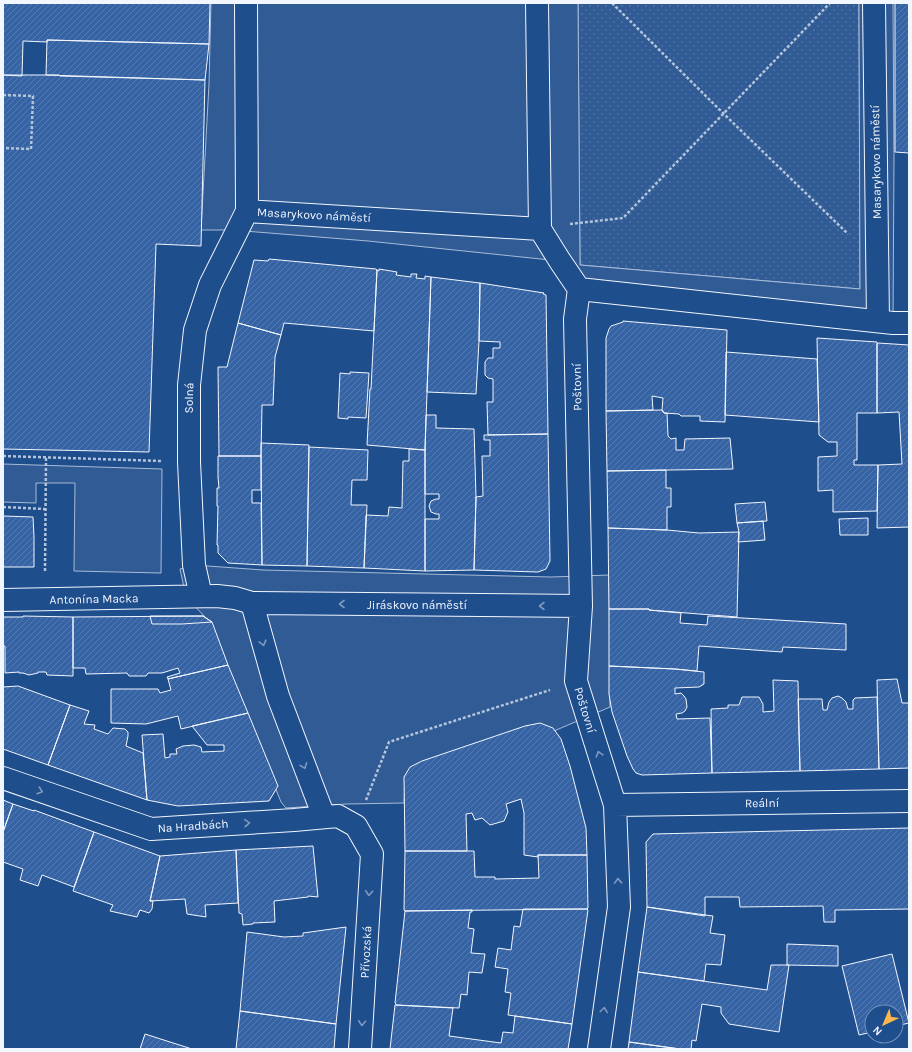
<svg xmlns="http://www.w3.org/2000/svg" width="912" height="1052" viewBox="0 0 912 1052" font-family="Karla,sans-serif">
<style>
.grass{fill:url(#grass-dots);stroke:#a8bbd7}
.built{fill:#305b95;stroke:#a8bbd7}
.building{fill:url(#building-hatch);stroke:#f2f6ff}
.lines{fill:none;stroke-linecap:round;stroke-linejoin:round}
.minor-casing{stroke:#f2f6ff;stroke-width:24}
.path{stroke:#b3c4dc;stroke-width:2.5;stroke-dasharray:3 2;stroke-linecap:butt}
.minor{stroke:#1f4e8c;stroke-width:22}
.oneway{stroke:#7e9ac0}
.labels{text-anchor:middle;stroke-width:3;stroke-linejoin:round;paint-order:stroke}
.street-label{font-size:12px;fill:#f2f6ff;stroke:#1f4e8c}
</style>
<defs>
<pattern id="grass-dots" width="8" height="8" patternUnits="userSpaceOnUse"><rect width="8" height="8" fill="#305b95"/><path d="M2 2h.1M6 6h.1" fill="none" stroke="#4e73a5" stroke-width="1.8" stroke-linecap="round"/></pattern>
<pattern id="building-hatch" width="6" height="6" patternUnits="userSpaceOnUse"><rect width="6" height="6" fill="#3563a3"/><path d="M-1 1l2-2M0 6l6-6M5 7l2-2" fill="none" stroke="#537ab1"/></pattern>
</defs>
<rect width="100%" height="100%" fill="#1f4e8c"/>
<path class="grass" d="M578 3H859L860 289 580 265Z"/>
<path class="built" d="M211 3H578L580 265 860 289 859 3H893L894 157 893 323 579 289 560 261 368 241 232 230H201L209 84Z
M3 464 162 469 161 573 74 571 75 483H36V503L3 502Z
M194 565 263 570 424 574 551 577 609 575 610 707 554 731 405 781 404 803 346 804 286 808 281 802 207 619 186 597 180 569Z"/>
<path class="building" d="M3 3H210L209 44 47 40V42L23 41 22 76 3 75Z
M895 3H909V153L895 152Z
M47 40 209 44 205 80 46 75Z
M3 75H59L60 76 205 80 201 246 156 244 149 452 3 449Z
M269 259 376 269 377 270 374 331 284 323 281 335 238 323 254 260 268 261Z
M379 269 397 272 396 275 411 277V274H417L416 278 425 279V276L431 277 425 450 367 445 370 389H371L377 270 379 271Z
M431 277 480 283 479 341 476 394 427 392Z
M480 283 544 293 543 294H544L546 295 548 434 488 435 487 402H493V379L488 378 485 375V362L488 358H493V348H500V342L479 341Z
M623 321 727 330 725 422 700 421V416H681L679 414 664 413 662 410 663 398 652 396 653 410 606 411V338L609 329 611 326 623 322Z
M238 323 281 335 275 357 273 405H262L261 456H219L218 367H227Z
M817 338 877 342V413H857V460H854V465H878L877 511 833 512V490L818 491V457L837 456V442H828L819 435Z
M878 343 909 345V527L877 528 878 465 902 464 899 412 877 413V344Z
M726 352 817 359 819 422 725 415Z
M350 372 369 373 366 418 348 417V419L338 418 340 373 350 374Z
M662 410 664 413H667L668 436 671 439 676 438V450H684L685 439 730 438 733 469 607 471 606 411Z
M426 415H436V428L474 429 476 497 474 570 425 571V519H439V514H436L431 512 429 506 431 501 436 499H439V494H425V450Z
M548 434 550 561 546 569 538 572 474 570 476 497 483 496 482 456H490V440H484V435Z
M261 443 309 445 307 566 262 565Z
M309 447 368 450 367 480H352L351 505H367L364 568 307 566Z
M409 449 425 450V571L364 568 366 515 388 516 389 507 402 508 403 461H409Z
M218 456H261V490H252V503H261L262 565 228 563 218 553V545H217L218 506H217V488H219L218 477Z
M666 470V488H671V507H667V530L608 528 607 471Z
M765 502 767 521 737 523 735 504Z
M3 516 33 517 34 537V567H3Z
M868 518V535H840L839 519Z
M763 521 765 540 738 542 739 532 737 523Z
M608 528 667 530 699 533 739 532 737 617 649 610V609H609Z
M609 609H649V610L681 613 680 623 707 625 708 616 846 624V650L783 647 782 652 699 646 697 671 675 669 609 666Z
M23 616 73 617V676L47 675 46 672H38V673L29 675 23 673H19V672L5 673V646H3V617H23Z
M150 616H203L212 622 182 624H152Z
M203 616 212 622 228 665 168 679 167 677 180 673 178 668 162 673H148L146 676H129L127 673 86 674 85 668H73V617Z
M228 665 248 713 181 729 178 716 146 724 111 723V689H158L160 693 171 690 168 679Z
M609 666 675 669 704 672V684L699 687 675 688V694L681 693 684 696 686 699 687 707 685 711 682 713 676 714 677 719 710 718 712 773 642 775 636 773 633 769 627 756 612 712 609 694Z
M897 679 902 703H908L909 706V768L879 769 877 680Z
M773 680 798 681 800 771 712 773 711 709 728 708V705H739L742 697H759L763 704V712L774 711Z
M18 686 70 705 48 765 3 749V687Z
M838 696 842 698 846 702 848 709H853V700L855 698 877 697 879 769 800 771 798 699H822L823 710H827L829 702 832 698Z
M70 705 89 711 84 724 95 725 94 729 108 734 113 728 125 729 128 732V736L126 746 143 753 147 800 48 765Z
M248 713 278 786 269 801 178 806 147 800 142 735 163 734 165 758 170 757V754H177L176 749 183 746 194 745 201 747 202 752 224 751V745H207L192 726Z
M540 723 553 728 561 739 570 766 586 828 587 855H538V857L524 855V813L521 799 506 804 508 812 504 821 490 825 482 818 475 820 472 813 466 814 467 851H405L404 777 410 767 422 761 525 726Z
M3 800 13 804 3 832Z
M13 804 34 811V810L94 832 74 887 42 875 38 886 20 880 23 869 3 862V832Z
M909 828V909L835 910V922H824L823 906 740 907 739 897H705V916L647 907 646 842 653 834Z
M94 832 160 856 150 901H153L152 909 149 913 140 910 137 917 110 911 113 905 73 891Z
M313 846 318 897 308 896V897L274 901 275 922 253 923V924L243 925 242 914 239 913 236 850Z
M236 850 238 903 205 905 206 917 187 914 185 899 150 901 160 856Z
M405 851H474L475 877H495V879L539 878 538 855H587L588 908 587 909 405 911 404 910Z
M647 907 713 916 710 933 725 935 721 965 706 964 704 981 638 972Z
M523 909H587L588 910 572 1024 508 1015 511 993 505 992 508 969 495 967 498 948 511 950 514 926 520 927Z
M472 910V912H470L468 928 474 929 471 953 485 954 482 973 469 972 467 995 461 994 459 1008 396 1005V1004L395 1003 405 911Z
M346 927 336 1024 240 1011 247 932 284 937 303 936V933Z
M787 944 838 946V966L787 965Z
M892 954 909 1023 896 1026V1012H872V1032L859 1035 842 966Z
M771 965H789L779 1032 729 1024 721 1013V1007L702 1004 696 1041 692 1040 691 1049H680L629 1042 638 972 767 990Z
M395 1005 453 1008 449 1036 501 1043 503 1032 513 1033 515 1016 572 1024 568 1049H390Z
M240 1011 336 1024 334 1049H236Z
M145 1034 192 1049H140Z
M629 1042 680 1049H628Z"/>
<g class="lines">
<defs>
<path id="minor" d="M537 3 540 229 560 261 579 289 575 319 581 606 576 681 615 805 619 907 599 1049
M874 3 878 321
M247 211 540 229
M579 289 893 323H909
M201 596 194 565 189 462V385L195 330 210 285 247 211 246 3
M3 600 217 596 235 598 252 603
M3 778 151 829 294 820 338 816 356 826 372 854 360 1049
M615 805 909 801
M324 817 278 696 252 603 581 606"/>
</defs>
<use href="#minor" class="minor-casing"/>
<path class="path" d="M612 3 724 114 848 234
M3 95 33 96 31 149 3 148
M570 224 623 218 830 3
M3 456 161 461
M3 507 45 509
M45 571 46 458
M366 800 389 742 550 690"/>
<use href="#minor" class="minor"/>
</g>
<defs><path id="oneway-chevron" d="M-2-3.5L2.5 0L-2 3.5" fill="none" stroke-width="1.6" stroke-linecap="round" stroke-linejoin="round"/></defs>
<g class="oneway">
<use href="#oneway-chevron" transform="translate(342 604) rotate(-180)"/>
<use href="#oneway-chevron" transform="translate(542 606) rotate(-180)"/>
<use href="#oneway-chevron" transform="translate(263 643) rotate(75)"/>
<use href="#oneway-chevron" transform="translate(599 754) rotate(-107)"/>
<use href="#oneway-chevron" transform="translate(304 766) rotate(69)"/>
<use href="#oneway-chevron" transform="translate(40 791) rotate(19)"/>
<use href="#oneway-chevron" transform="translate(247 823) rotate(-4)"/>
<use href="#oneway-chevron" transform="translate(618 881) rotate(-92)"/>
<use href="#oneway-chevron" transform="translate(369 893) rotate(93)"/>
<use href="#oneway-chevron" transform="translate(604 1010) rotate(-82)"/>
<use href="#oneway-chevron" transform="translate(362 1023) rotate(93)"/>
</g>
<g class="labels">
<g class="street-label">
<text transform="translate(876 162) rotate(-91)" y="4">Masarykovo náměstí</text>
<text transform="translate(314 215) rotate(3)" y="4">Masarykovo náměstí</text>
<text transform="translate(577 387) rotate(-91)" y="4">Poštovní</text>
<text transform="translate(189 398) rotate(-89)" y="4">Solná</text>
<text transform="translate(94 599) rotate(-1)" y="4">Antonína Macka</text>
<text x="417" y="609">Jiráskovo náměstí</text>
<text transform="translate(585 710) rotate(73)" y="4">Poštovní</text>
<text transform="translate(762 803) rotate(-1)" y="4">Reální</text>
<text transform="translate(193 826) rotate(-4)" y="4">Na Hradbách</text>
<text transform="translate(366 952) rotate(-87)" y="4">Přívozská</text>
</g>
</g>
<rect width="912" height="1052" fill="none" stroke="#f2f6ff" stroke-width="8"/>
<g transform="translate(884 1024) rotate(224)"><circle r="19" fill="#1f4e8c" stroke="#7391ba"/>
<path d="M0-3L7 15L0 10L-7 15Z" fill="#ffb74d"/>
<text y="-6" font-size="11" font-weight="bold" text-anchor="middle" fill="#f2f6ff">N</text>
</g>
</svg>
